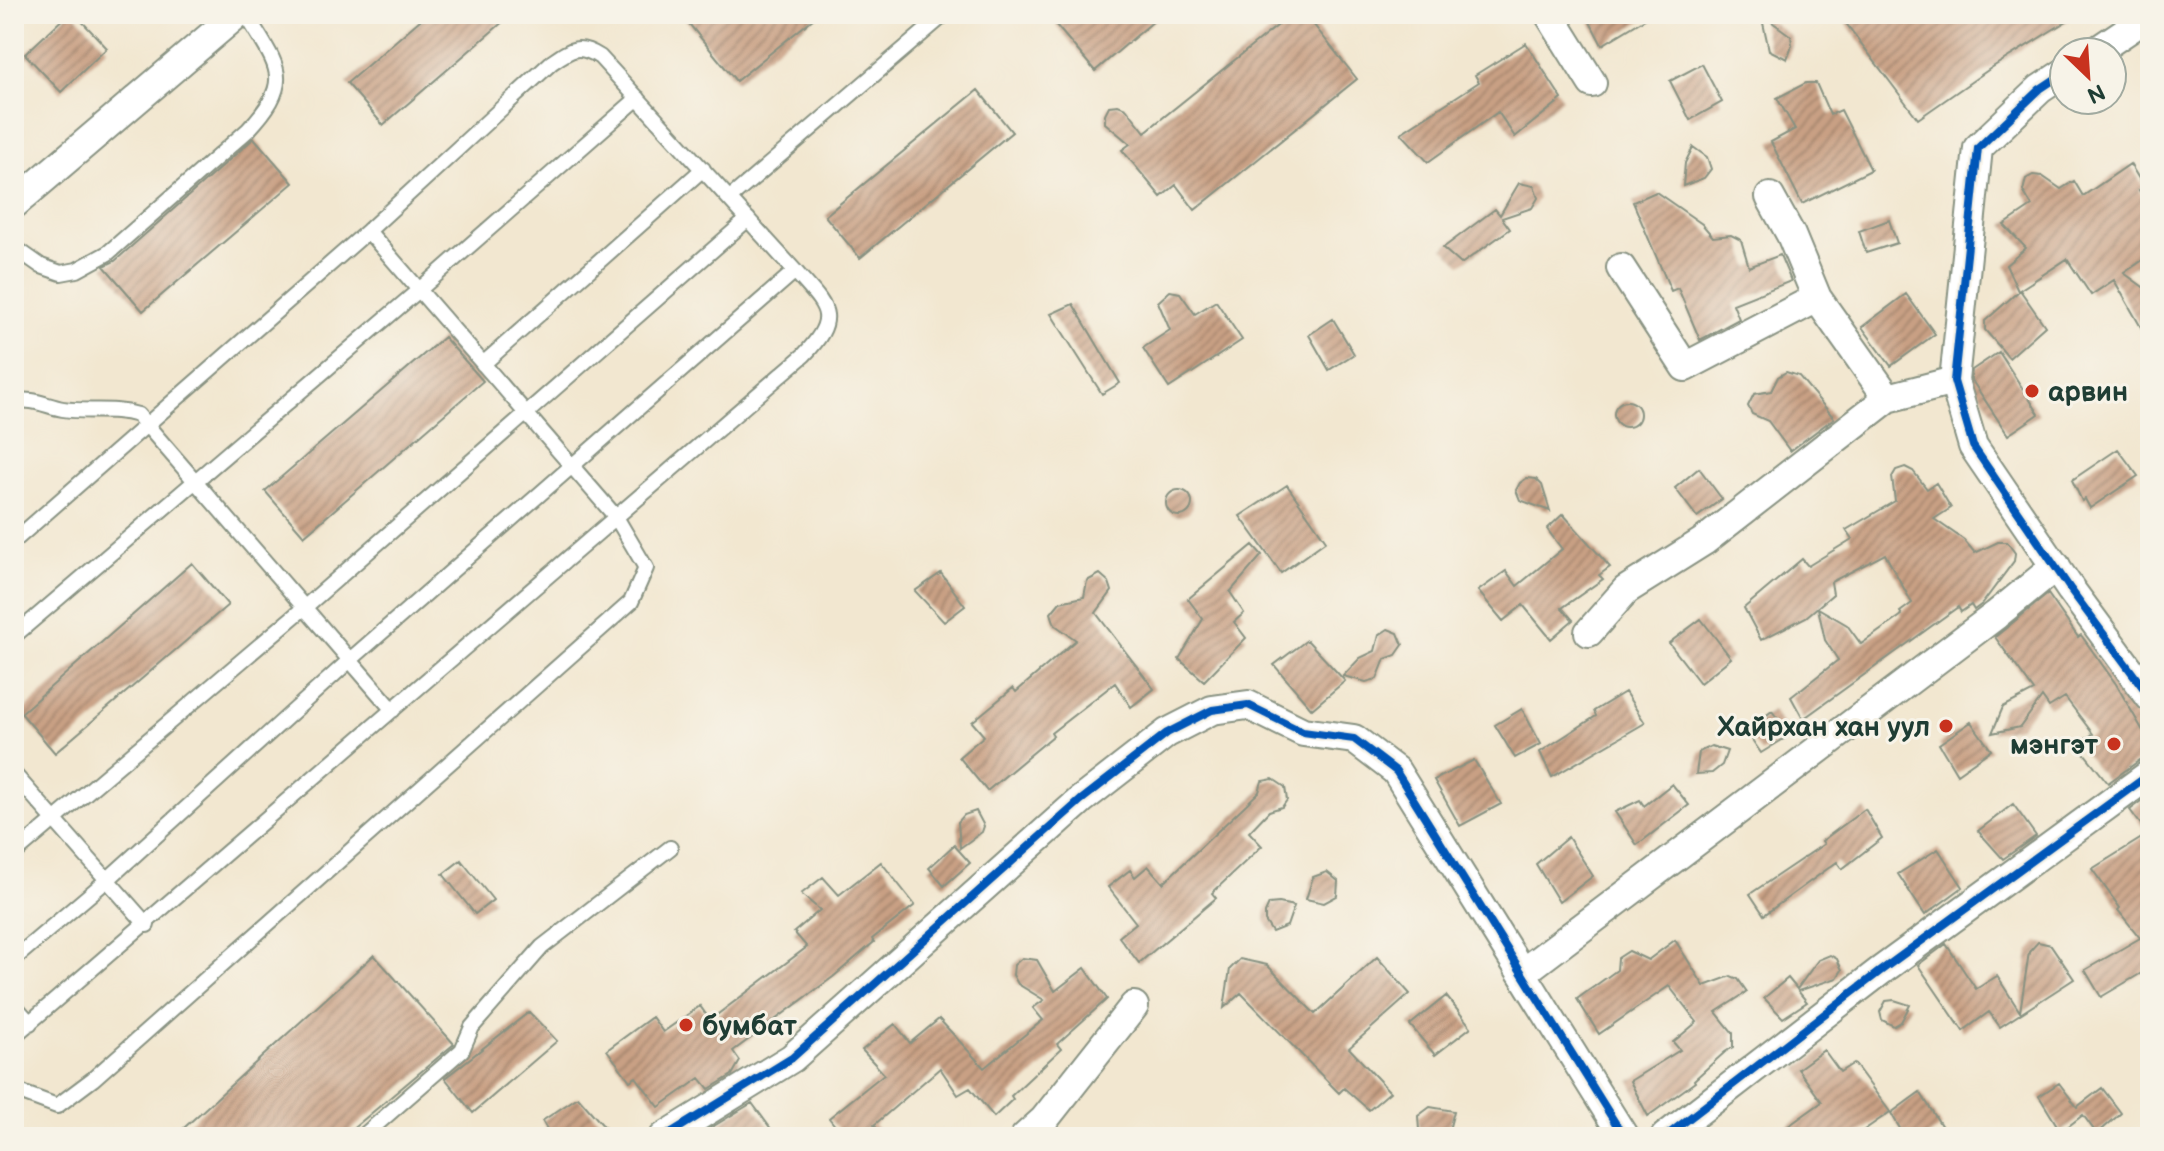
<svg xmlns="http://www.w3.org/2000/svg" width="2164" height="1151" viewBox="0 0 2164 1151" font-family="'Balsamiq Sans',sans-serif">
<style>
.building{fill:url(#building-hatch)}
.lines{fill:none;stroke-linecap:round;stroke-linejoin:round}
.service-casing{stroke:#889282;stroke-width:18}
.minor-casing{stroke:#889282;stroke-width:32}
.service{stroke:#fff;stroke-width:14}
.minor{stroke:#fff;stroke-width:28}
.cycleway-casing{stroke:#f7f3e8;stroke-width:13}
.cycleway{stroke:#0057b8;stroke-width:8}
.poi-dot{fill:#c8321e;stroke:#f7f3e8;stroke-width:3}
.labels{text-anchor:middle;stroke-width:6;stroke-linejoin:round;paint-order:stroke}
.poi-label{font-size:28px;font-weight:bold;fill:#1f3d34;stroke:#f7f3e8;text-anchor:start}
</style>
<defs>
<pattern id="building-hatch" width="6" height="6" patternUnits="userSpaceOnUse" patternTransform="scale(2)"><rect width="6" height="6" fill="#c9a084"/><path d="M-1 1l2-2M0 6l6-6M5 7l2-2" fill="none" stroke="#a3846d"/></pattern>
</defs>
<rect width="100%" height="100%" fill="#f7f3e8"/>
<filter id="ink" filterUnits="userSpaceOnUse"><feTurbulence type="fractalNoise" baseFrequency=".0125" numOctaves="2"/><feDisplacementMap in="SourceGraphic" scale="16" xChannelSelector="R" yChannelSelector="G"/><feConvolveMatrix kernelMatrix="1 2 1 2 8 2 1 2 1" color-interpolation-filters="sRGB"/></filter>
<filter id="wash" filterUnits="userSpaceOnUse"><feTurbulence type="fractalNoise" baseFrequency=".006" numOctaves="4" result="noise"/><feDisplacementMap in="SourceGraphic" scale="32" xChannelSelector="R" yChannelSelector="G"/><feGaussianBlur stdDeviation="1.8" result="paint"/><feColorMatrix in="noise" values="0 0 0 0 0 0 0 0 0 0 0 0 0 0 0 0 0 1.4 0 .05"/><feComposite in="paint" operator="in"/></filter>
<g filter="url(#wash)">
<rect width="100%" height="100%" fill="#f2e7d0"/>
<g id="blocks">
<path class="building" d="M68 14H75L107 48 61 92 25 54Z
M427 14H512L383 125 347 83Z
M681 14H819L736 81Z
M1069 14H1162L1095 71 1056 25Z
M1292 14H1305L1357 79 1195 210 1176 185 1161 197 1122 150 1130 144 1105 123V114L1109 106 1118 105 1126 108 1145 132Z
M1604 14H1653L1602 45 1590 22Z
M1761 14 1791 36 1792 45 1787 59 1769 50Z
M1839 14H2078L1991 68 1918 119Z
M1526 43 1562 99 1515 137 1498 112 1428 162 1401 133 1479 82 1475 75Z
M1702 64 1722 102 1690 120 1670 81Z
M1806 83H1816L1830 115 1841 110 1871 170 1802 204 1771 142 1795 129 1777 98Z
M978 90 1012 132 860 258 825 216Z
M254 138 293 183 143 311 104 266 115 261Z
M1693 147 1707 157 1711 169 1704 178 1683 186 1685 163Z
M2130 164 2144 187 2139 190 2150 207V255L2124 273 2150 292V343L2114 280 2091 295 2067 259 2018 291 2006 265 2026 248 2004 225 2032 206 2023 191 2026 179 2033 175 2042 176 2061 189 2074 181 2083 196Z
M1519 183 1534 186 1538 198 1532 208 1502 218 1510 229 1461 264 1443 248 1495 209 1500 215Z
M1656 192 1702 224 1713 237 1731 235 1741 240 1749 267 1780 255 1791 281 1733 304 1739 319 1700 340 1678 288 1671 291 1633 202Z
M1889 220 1897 243 1866 253 1859 231Z
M2020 290 2045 326 2009 358 1985 330V321Z
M1170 291 1180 293 1195 314 1216 301 1242 340 1169 388 1143 348 1170 330 1158 302Z
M1906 294 1935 334 1891 366 1862 327Z
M1073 304 1120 383 1102 394 1051 314Z
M1333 319 1354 354 1329 370 1309 335Z
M444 337 483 381 304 536 265 491Z
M1999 352 2039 414 2008 435 1971 379 1972 370Z
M1786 372 1799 376 1834 418 1790 451 1768 421 1752 414 1748 406 1754 394 1771 391 1778 377Z
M1614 414a13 13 0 1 1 26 0a13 13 0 1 1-26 0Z
M2118 449 2138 476 2090 508 2085 499 2082 501 2072 480Z
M1905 467 1913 471 1927 489 1936 483 1951 508 1934 519 1964 540 1975 553 1998 542H2007L2015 553 2014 561 1982 604 1974 610 1971 605 1961 612 1958 607 1803 719 1791 697 1838 660 1825 640 1818 608 1847 625 1861 644 1902 615 1900 612 1912 603 1885 554 1831 582 1833 594 1806 617 1761 640 1744 608 1802 559 1808 566 1852 539 1846 530 1895 501 1892 477 1896 470Z
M1699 468 1722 499 1697 517 1675 488Z
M1527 478 1536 479 1542 485 1550 511 1520 500 1516 490 1520 483Z
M1287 485 1326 541 1281 573 1240 516Z
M1166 503a13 13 0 1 1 26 0a13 13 0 1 1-26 0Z
M1563 514 1610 567 1599 575 1603 579 1562 608 1573 620 1551 639 1523 605 1503 621 1478 591 1506 571 1517 586 1562 549 1547 529Z
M1253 545 1262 555 1230 592 1244 613 1234 622 1246 638 1204 681 1179 659 1203 619 1188 599Z
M192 563 228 605 55 753 21 713Z
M941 573 965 606 944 622 915 591Z
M1100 574 1109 582 1112 591 1096 613 1154 689 1131 707 1115 683 1051 733 1053 736 987 791 959 757 984 736 972 722 1013 688 1016 692 1076 640 1055 625 1051 613 1060 602 1084 597 1087 581Z
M2048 594 2078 637 2081 635 2116 684 2150 743V757L2140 760 2108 783 2077 744 2093 734 2065 697 2049 707 2042 697 2020 727 1992 733 2003 707 2034 691 1995 637Z
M1701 619 1731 658 1700 683 1669 643Z
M1388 629 1398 633 1403 645 1396 655 1385 659 1377 679 1366 682 1343 676 1360 658 1375 651 1379 635Z
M1307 640 1345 681 1312 709 1274 665Z
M1625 692 1645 723 1552 777 1540 752 1596 716 1594 711Z
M1522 709 1541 744 1515 758 1495 725Z
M1772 711 1790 735 1761 753 1746 731Z
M1971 722 1991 750 1957 774 1939 744Z
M1711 746 1727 751 1722 765 1712 773 1696 774 1699 752Z
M1474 760 1501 804 1460 826 1434 780Z
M1273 779 1285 787 1287 800 1282 807 1269 811 1249 832 1262 846 1212 893 1216 898 1139 963 1119 937 1136 923 1108 887 1130 870 1135 877 1148 866 1163 883 1259 792 1262 781Z
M1672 784 1689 805 1637 845 1615 812 1640 800 1644 806Z
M2150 795V968L2101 997 2085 970 2140 938 2118 910 2120 908 2092 869 2148 834 2130 810Z
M2013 804 2036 836 2003 859 1978 831Z
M1865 809 1882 838 1842 869 1837 862 1764 915 1750 894 1824 844 1822 841Z
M976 811 984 826 982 832 960 848 958 822 964 815Z
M1568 837 1593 876 1559 902 1536 864Z
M954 845 970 863 944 886 929 868Z
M1938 849 1963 887 1925 915 1898 874Z
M461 860 493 900 475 914 443 874Z
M881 862 915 905 872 939 874 942 833 977 733 1051 740 1061 732 1075 709 1089 700 1078 659 1107 636 1077 630 1081 607 1050 652 1017 663 1032 700 1006 710 1020 807 947 794 932 820 910 801 894 823 877 839 895Z
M1327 872 1338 881 1337 896 1324 903 1306 899 1313 877Z
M1279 903 1294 906 1287 926 1272 932 1265 921V913L1269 904Z
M1675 940 1704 986 1731 976 1738 979 1747 992 1716 1012 1733 1033V1047L1725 1052 1694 1080 1695 1082 1648 1116 1630 1081 1680 1050 1673 1042 1697 1022 1669 986 1599 1034 1577 999 1617 970 1618 958 1629 951 1648 960Z
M2038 942 2051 945 2074 979 2000 1027 1989 1012 1963 1031 1918 965 1946 944 1976 989 1997 976 2020 1012 2029 952Z
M374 955 454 1044 343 1137H174Z
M1830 955 1837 959 1842 970 1837 978 1798 991 1807 1002 1783 1018 1764 998 1788 978 1797 989 1818 960Z
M1377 957 1410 994 1349 1048 1390 1092 1369 1110 1344 1088 1339 1093 1241 993 1224 1008 1230 969 1240 959 1267 965 1315 1014Z
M1022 958 1037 960 1055 991 1085 968 1107 999 1057 1044 1061 1049 1011 1096 1013 1099 994 1117 970 1088 958 1095 940 1068 874 1125 884 1137H844L829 1118 884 1074 862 1050 895 1024 910 1043 939 1019 984 1068 1043 1020 1033 1008 1044 1000 1018 984 1013 975 1014 965Z
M1446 996 1471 1027 1435 1055 1410 1025Z
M1894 1000 1910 1005 1901 1022 1894 1026 1882 1020 1880 1012 1886 1001Z
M529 1012 557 1041 473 1113 445 1078Z
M1824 1050 1840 1072 1854 1063 1890 1112 1854 1137H1773L1822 1102 1798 1069Z
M2059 1083 2077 1107 2102 1088 2121 1113 2097 1134 2083 1115 2061 1132 2039 1096Z
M1920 1092 1942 1127 1926 1137H1905L1891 1113Z
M578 1097 613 1137H552L542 1121Z
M752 1103 777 1137H698L704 1132Z
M1430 1107 1454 1111 1449 1130 1444 1137H1423L1419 1130 1418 1116Z"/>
</g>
</g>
<g filter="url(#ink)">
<use href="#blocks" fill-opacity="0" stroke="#889282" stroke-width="2"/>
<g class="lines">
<defs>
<path id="service" d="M730 198 945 14
M14 247 41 266 61 273 77 270 108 253 248 130C296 79 277 67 246 14
M483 364 703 169
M14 402C32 397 46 406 63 409 89 413 112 407 138 415L393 710
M14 541 368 231 551 63C571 49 578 43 600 57L795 271C826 307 842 315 804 355L14 1036
M14 636 419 290 638 98
M14 774 147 925
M14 854 305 607 748 219
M14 959 107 880 350 660 795 271
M14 1005 30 1023
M14 1090 57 1106 93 1079 631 602 646 568 616 517 368 231
M362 1137 462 1050 472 1027 542 947 670 848"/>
<path id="minor" d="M1549 14 1592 83
M2095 52 2150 15
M2064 73 2040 89 1978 148 1954 381 1973 446 2071 590 2150 697
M1770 197 1791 235 1817 298
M14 204 237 14
M1621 268 1685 367 1817 298 1888 398
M1589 632 1626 590 1704 541 1888 398 1954 381
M1522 973 1996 615 2056 566
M664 1137 792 1058 1081 800 1167 733 1212 710 1248 705 1303 732 1354 739 1396 771 1624 1137
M1025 1137 1044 1120 1134 1006
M1665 1137 1879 972 2150 774"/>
</defs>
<use href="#service" class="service-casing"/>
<use href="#minor" class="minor-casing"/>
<use href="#service" class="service"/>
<use href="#minor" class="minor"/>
<defs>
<path id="cycleway" d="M2064 73 2040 89 1978 148 1954 381 1973 446 2071 590 2150 697
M664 1137 792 1058 1081 800 1167 733 1212 710 1248 705 1303 732 1354 739 1396 771 1624 1137
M1665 1137 1879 972 2150 774"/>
</defs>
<use href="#cycleway" class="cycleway-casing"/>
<use href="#cycleway" class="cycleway"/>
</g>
</g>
<g class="poi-dot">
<circle cx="2032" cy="391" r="8"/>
<circle cx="1946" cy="726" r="8"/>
<circle cx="2114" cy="744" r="8"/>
<circle cx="686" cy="1025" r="8"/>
</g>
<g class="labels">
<g class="poi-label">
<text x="2048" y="401">арвин</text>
<text x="1930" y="736" text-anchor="end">Хайрхан хан уул</text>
<text x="2098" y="754" text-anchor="end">мэнгэт</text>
<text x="702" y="1035">бумбат</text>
</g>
</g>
<rect width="2164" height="1151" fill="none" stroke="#f7f3e8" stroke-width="48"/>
<g transform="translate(2088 76) rotate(155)"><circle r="38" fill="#f7f3e8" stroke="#a1aaa0" stroke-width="2"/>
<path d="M0-6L14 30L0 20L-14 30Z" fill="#c8321e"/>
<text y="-12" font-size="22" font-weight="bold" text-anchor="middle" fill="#1f3d34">N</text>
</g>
</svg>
